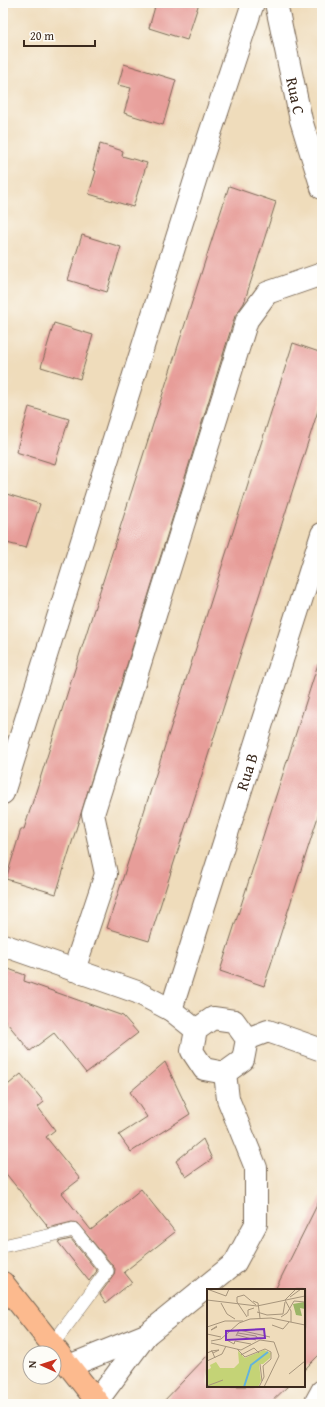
<svg xmlns="http://www.w3.org/2000/svg" width="325" height="1407" viewBox="0 0 325 1407" font-family="'Gentium Book Plus',serif">
<style>
.building{fill:#e79d99}
.lines{fill:none;stroke-linecap:round;stroke-linejoin:round}
.service-casing{stroke:#7a6855;stroke-width:14}
.minor-casing{stroke:#7a6855;stroke-width:24}
.primary-casing{stroke:#7a6855;stroke-width:24}
.service{stroke:#fff;stroke-width:13}
.minor{stroke:#fff;stroke-width:22}
.primary{stroke:#fcba8e;stroke-width:22}
.labels{text-anchor:middle;stroke-width:3.5;stroke-linejoin:round;paint-order:stroke}
.street-label{font-size:16px;fill:#3b2a1e;stroke:#fdfcf7}
.inset-river{fill:none;stroke:#63b2dd;stroke-width:2}
.inset-road{fill:none;stroke:#a7957c;stroke-width:1}
.view{fill:#7b2cbf;fill-opacity:0.15;stroke:#7b2cbf;stroke-width:2}
.inset-edge{fill:none;stroke:#3b2a1e;stroke-width:2}
</style>
<rect width="100%" height="100%" fill="#fdfcf7"/>
<filter id="ink" filterUnits="userSpaceOnUse"><feTurbulence type="fractalNoise" baseFrequency=".025" numOctaves="2"/><feDisplacementMap in="SourceGraphic" scale="8" xChannelSelector="R" yChannelSelector="G"/><feConvolveMatrix kernelMatrix="1 2 1 2 8 2 1 2 1" color-interpolation-filters="sRGB"/></filter>
<filter id="wash" filterUnits="userSpaceOnUse"><feTurbulence type="fractalNoise" baseFrequency=".012" numOctaves="4" result="noise"/><feDisplacementMap in="SourceGraphic" scale="16" xChannelSelector="R" yChannelSelector="G"/><feGaussianBlur stdDeviation="0.9" result="paint"/><feColorMatrix in="noise" values="0 0 0 0 0 0 0 0 0 0 0 0 0 0 0 0 0 1.4 0 .05"/><feComposite in="paint" operator="in"/></filter>
<g filter="url(#wash)">
<rect width="100%" height="100%" fill="#efdcbb"/>
<g id="blocks">
<path class="building" d="M156 3H199L187 40 149 28Z
M124 64 176 80 163 125 124 113 131 88 118 85Z
M100 144 123 151 122 156 147 163 133 207 89 194 96 171 93 170Z
M229 186 276 202 244 303 235 316 56 894 6 879 21 829H24Z
M82 235 121 247 107 292 68 280Z
M54 323 93 335 80 379 41 367Z
M293 343 322 353V398L149 941 107 928Z
M29 407 69 419 55 464 16 452Z
M3 493 40 504 26 548 3 542Z
M318 664H322V804L264 986 220 971Z
M3 967 25 975 24 981 123 1016 138 1033 86 1073 54 1033 30 1051 3 1018Z
M165 1062 190 1114 131 1152 119 1135 147 1117 130 1092Z
M21 1074 44 1102 38 1107 55 1130 46 1137 80 1179 62 1193 91 1230 141 1189 175 1232 124 1272 132 1282 106 1303 100 1294 114 1275 115 1269 113 1266 77 1223 72 1222 48 1228 46 1226 47 1225 3 1170V1089Z
M203 1139 212 1159 186 1177 176 1161Z
M322 1195V1352L304 1370V1290H275Z
M71 1239 97 1271 89 1281 58 1242Z
M208 1355V1386H288L269 1404H161Z"/>
</g>
</g>
<g filter="url(#ink)">
<use href="#blocks" fill-opacity="0" stroke="#7a6855" stroke-width="1"/>
<g class="lines">
<defs>
<path id="service" d="M3 1246 74 1230 107 1271 52 1345"/>
<g id="minor">
<path id="s1" d="M276 3 301 120 322 188"/>
<path d="M3 793 202 158 253 3"/>
<path d="M3 945 137 992 171 1010 196 1030"/>
<path d="M74 970 106 874 93 814 247 320 267 293 322 274"/>
<path id="s2" d="M171 1010 322 534"/>
<path d="M213 1018 234 1021 247 1039 243 1060 225 1073 204 1069 192 1051 196 1030Z"/>
<path d="M247 1039 268 1031 322 1050"/>
<path d="M69 1366 146 1335"/>
<path d="M97 1401 146 1335 235 1263 256 1224V1168L228 1099 225 1073"/>
<path d="M315 1404 322 1391"/>
</g>
<path id="primary" d="M3 1283 99 1404"/>
</defs>
<use href="#service" class="service-casing"/>
<use href="#minor" class="minor-casing"/>
<use href="#primary" class="primary-casing"/>
<use href="#service" class="service"/>
<use href="#minor" class="minor"/>
<use href="#primary" class="primary"/>
</g>
</g>
<g class="labels">
<g class="street-label">
<text dy="6" stroke="none"><textPath href="#s1" startOffset="95">Rua C</textPath></text>
<text dy="6" stroke="none"><textPath href="#s2" startOffset="250">Rua B</textPath></text>
</g>
</g>
<g transform="translate(207 1289)">
<rect width="98" height="98" fill="#efdcbb"/>
<path d="M57 61 64 64 63 69 56 75H52L54 92 51 98H0V81L4 79 3 76 9 73 13 79H27L32 74 31 62 38 69Z" fill="#c4d376"/>
<path d="M97 13 98 20 93 19 95 27 89 26 86 15Z" fill="#9bb567"/>
<path class="inset-river" d="M37 98 44 76 61 63"/>
<path class="inset-road" d="M0 0 19 7 22 0M83 8 94 0M0 11 50 17 98 7M46 12 51 14 53 29M14 14 20 25 28 30M50 23 60 26 76 25 78 13M41 27V21L47 19M40 28 30 13V8L37 6 49 16M74 28 80 24 87 12 98 13M84 33V22L78 11 89 0M65 36 76 40 82 33M0 38 18 32H36M10 38 4 41 10 37M31 44 49 47 51 50M0 45 14 48M30 46 49 51M29 47 32 41 63 48M18 50 27 55 28 52 44 55M4 52 14 50 32 34 43 30 64 29 98 36M4 54 34 61 53 51 67 53 72 67 57 98M30 60 38 68 58 60 64 63V70L56 77 57 88 52 98M4 62 12 61 6 64M0 64 5 62 8 69M34 66 47 59 52 64M0 72 15 65 19 57M53 75 55 92M82 85 98 72M0 97 16 91"/>
<path class="view" d="M57 40 58 49 19 51V42Z"/>
<rect width="98" height="98" class="inset-edge"/>
</g>
<rect width="325" height="1407" fill="none" stroke="#fdfcf7" stroke-width="16"/>
<g transform="translate(42 1365) rotate(273)"><circle r="19" fill="#fdfcf7" stroke="#afa8a0"/>
<path d="M0-3L7 15L0 10L-7 15Z" fill="#c8321e"/>
<text y="-6" font-size="11" font-weight="bold" text-anchor="middle" fill="#3b2a1e">N</text>
</g>
<path d="M24 40v6h71v-6" fill="none" stroke="#3b2a1e" stroke-width="2"/>
<text x="30" y="40" font-size="12" fill="#3b2a1e" stroke="#fdfcf7" stroke-width="3" paint-order="stroke">20 m</text>
</svg>
